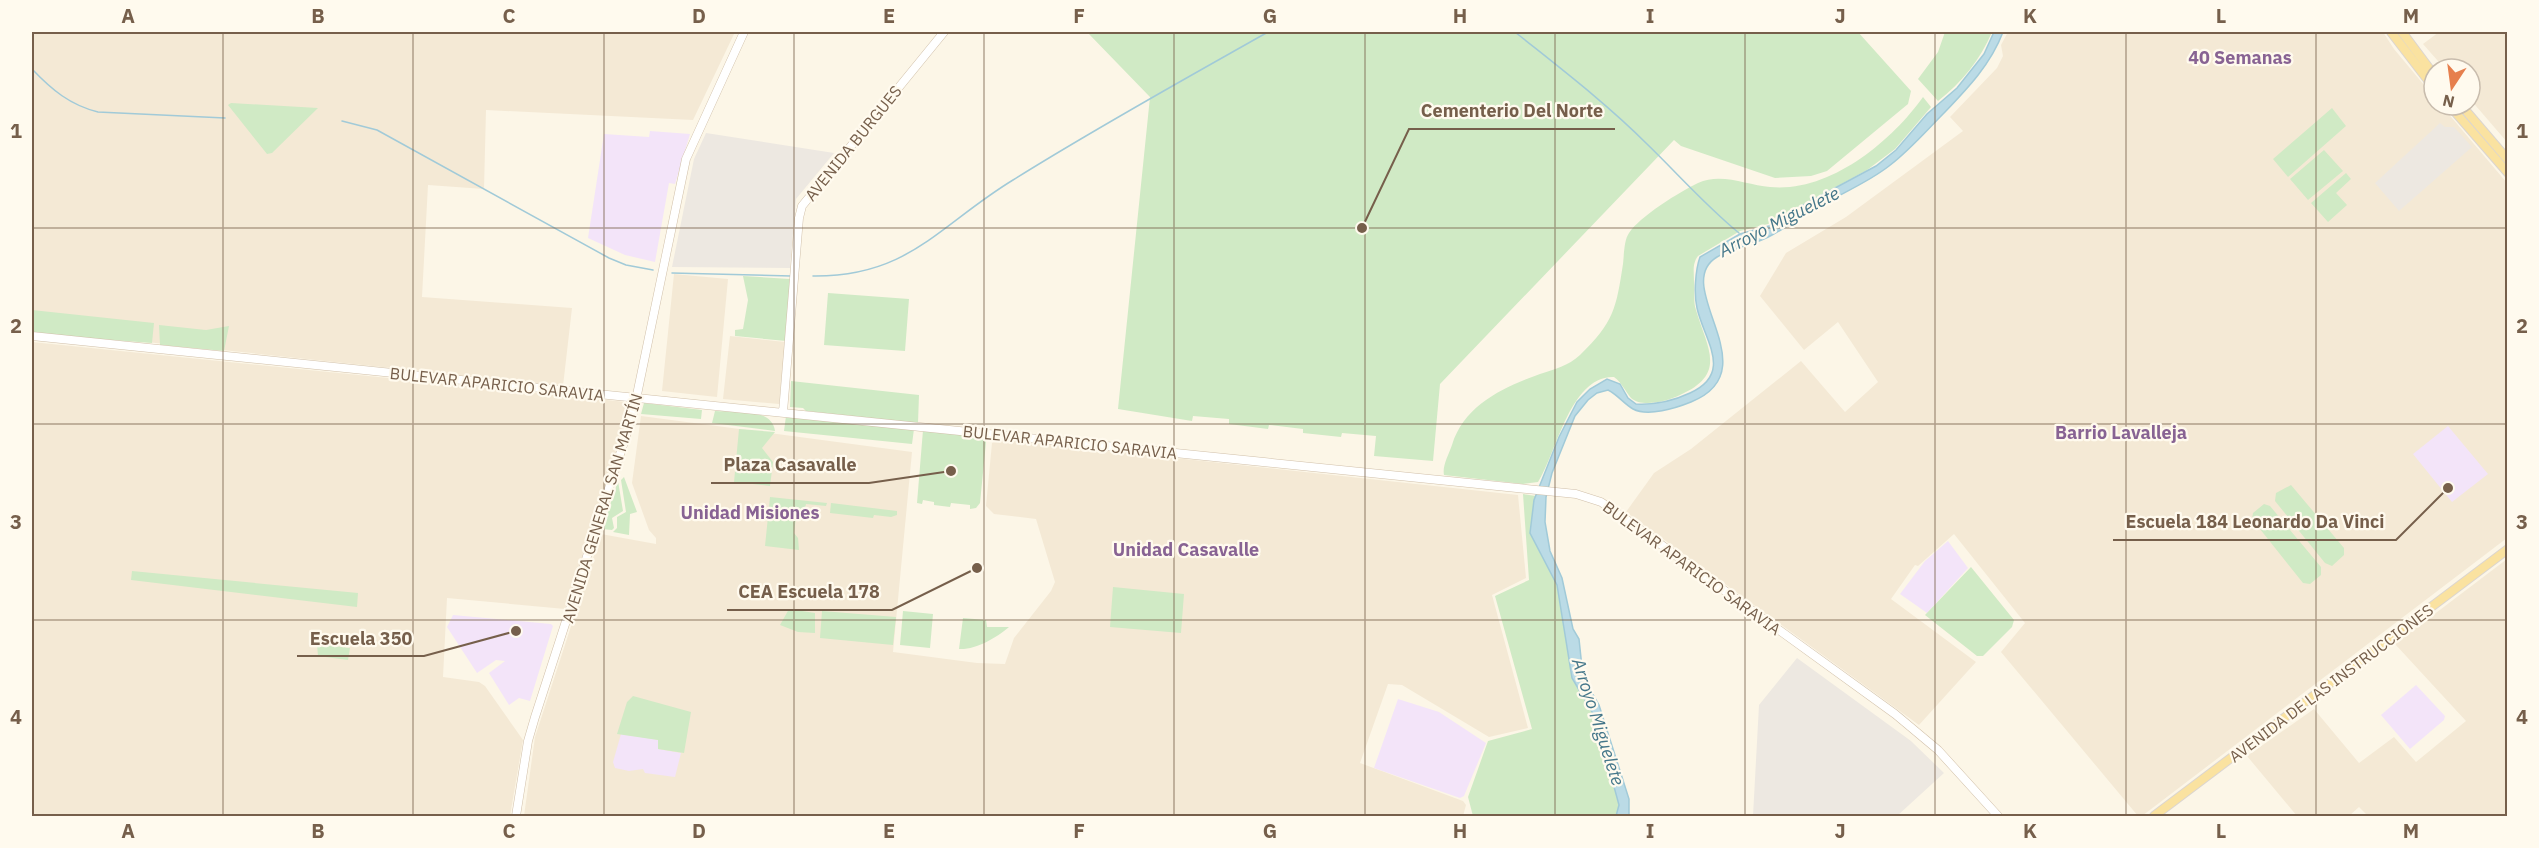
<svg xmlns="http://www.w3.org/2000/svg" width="2539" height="848" viewBox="0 0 2539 848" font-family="'IBM Plex Sans',sans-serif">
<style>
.residential{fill:#f4e9d5}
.industrial{fill:#ede8e1}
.education{fill:#f3e4f9}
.green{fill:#d0eac5}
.water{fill:#bbdbe6;stroke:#a1cad8;stroke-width:1.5}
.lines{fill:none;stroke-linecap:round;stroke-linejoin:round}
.stream{stroke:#a1cad8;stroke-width:1.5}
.secondary-casing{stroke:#d1c0aa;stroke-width:9}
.primary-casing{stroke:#dbd5d0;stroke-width:10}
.secondary{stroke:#fff;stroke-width:8}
.primary{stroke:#fae2a0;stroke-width:8}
.grid{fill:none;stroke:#765f4b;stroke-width:1.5;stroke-opacity:0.55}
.labels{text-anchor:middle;stroke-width:4.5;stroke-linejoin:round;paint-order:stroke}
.street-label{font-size:16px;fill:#765f4b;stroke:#fffaee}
.neighbourhood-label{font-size:18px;font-weight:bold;fill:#886393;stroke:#fffaee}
.water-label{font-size:18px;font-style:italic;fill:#45778a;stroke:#fffaee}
.leader{fill:none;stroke:#765f4b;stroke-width:2}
.callout-dot{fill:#765f4b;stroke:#fffaee;stroke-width:2}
.callout-label{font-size:18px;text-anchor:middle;font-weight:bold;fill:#765f4b;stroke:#fffaee;stroke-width:4.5;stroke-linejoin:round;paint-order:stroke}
.neatline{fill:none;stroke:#765f4b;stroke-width:2}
.grid-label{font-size:20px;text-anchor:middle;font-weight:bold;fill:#765f4b}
</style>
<rect width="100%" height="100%" fill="#fcf6e7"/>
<path class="residential" d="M32 32H735L693 120 486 110 484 189 428 185 422 297 572 308 563 386 32 330Z
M2008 32H2383L2394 49 2434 97V105H2441L2507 183V538L2142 816H2138L2001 652 2025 623 1954 534 1918 566 1915 565 1891 599 1976 662 1919 725 1626 512 1654 473 1691 449 1801 361 1845 412 1878 382 1838 322 1804 350 1760 296 1786 253 1846 217 1963 131 1950 117 1997 68 2003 56 2001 45Z
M2439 32H2507V142L2470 99V69H2445L2423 44Z
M674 274 728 279 717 397 662 391Z
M730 336 785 342 779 404 723 399Z
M32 342 626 402 629 411 565 609 447 598 443 677 479 682 485 686 523 740 510 816H32Z
M641 416 912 452 893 652 977 663 1005 664 1014 638 1051 591 1055 582 1036 519 994 514 986 506 992 443 999 439 1518 495 1526 578 1492 595 1528 728 1489 737 1402 685 1388 684 1360 763 1463 801 1466 805 1463 816H524L535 737 601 534 656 544V538L649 530 632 483Z
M2507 559V816H2368L2359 807 2349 816H2297L2247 756 2314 709 2359 763 2394 737 2416 762 2466 721 2395 644Z"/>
<path class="industrial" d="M2440 123 2445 127H2454L2472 147 2399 211 2375 183Z
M706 133 834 153 796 199 790 268 672 267 694 159Z
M1797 658 1911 741 1944 773 1897 816 1872 814 1870 816H1753L1759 705Z"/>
<path class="education" d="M650 131 690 134 675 184 669 183 655 262 625 255 588 238 604 134 649 137Z
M2448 426 2488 474 2452 502 2413 454Z
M1948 541 1968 568 1927 613 1900 594 1925 561Z
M453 615 551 624 553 626 530 701 519 698 509 705 489 673 505 661 496 660 477 673 447 627Z
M2416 685 2445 716 2444 720 2410 749 2381 715Z
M1398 699 1439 712 1486 743 1464 796 1460 798 1374 768Z
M621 734 659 740 658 749 681 753 675 777 645 773 643 769 629 771 615 768 613 762Z"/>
<path class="green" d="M1087 32H1858L1911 91 1908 104 1827 171 1811 176 1775 178 1681 146 1674 140 1440 384 1433 461 1374 456 1376 436 1342 433 1341 437 1303 433V429L1269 425 1268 429 1229 424V419L1193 416 1192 421 1118 409 1150 97Z
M1945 32H1992C1980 60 1962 82 1938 101L1918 79 1938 52Z
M1923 97 1931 107 1895 149 1867 170 1768 224 1740 231 1698 256C1692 264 1694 272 1694 282 1695 291 1693 302 1696 310 1707 348 1728 374 1680 395 1668 401 1642 408 1631 398 1625 391 1622 383 1614 377 1570 375 1556 455 1538 482L1523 484 1444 475C1442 466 1449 454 1452 445 1464 405 1504 387 1540 374 1555 369 1568 366 1580 355 1614 322 1616 309 1623 264 1624 255 1624 240 1629 233 1639 217 1681 191 1698 183 1721 172 1747 185 1770 187 1829 193 1891 142 1923 97Z
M231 103 318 108 272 153 267 154 228 105Z
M2332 108 2346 126 2288 177 2273 159Z
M2324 150 2343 171 2308 200 2290 179Z
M2346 173 2351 179 2336 193 2347 205 2328 222 2311 203Z
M743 276 790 279 786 341 735 336V330L743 329 748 300Z
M828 293 909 299 905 351 824 345Z
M32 310 154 323 152 343 32 334Z
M159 325 206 330 229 326 224 351 160 345Z
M791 381 919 395 918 423 806 411 803 408 790 407Z
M644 403 702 410 701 419 641 414Z
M715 411C733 412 772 407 775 431L712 423Z
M786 416 914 429 912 444 784 431Z
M739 429 775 432 762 448 773 462 770 486 734 482Z
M923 430 984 437 986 442 980 503 976 508 970 509V505L951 503 950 507 934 505V502L923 500 922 504 917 503Z
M624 477 637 512 630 514 629 535 613 532 617 528V517L626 512 621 480Z
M618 481 623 511 612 518 614 528 612 530 602 529Z
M2291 485 2344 548V555L2332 566 2325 563 2275 501 2276 493Z
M1523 494 1536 496 1530 533 1557 585 1572 678 1595 717 1619 805 1616 816H1473L1468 797 1488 741 1532 729 1495 596 1529 580Z
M770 497 827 503 826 506 806 504 803 517H796L794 533 798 538 799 550 765 546Z
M831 503 897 511V515L891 517 874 515 873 518 830 513Z
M2264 504 2270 506 2321 567V575L2310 584 2303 583 2252 519 2253 513Z
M1971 567 2014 620 2012 627 1983 656H1977L1925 615Z
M132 571 358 593 357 607 131 580Z
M1113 587 1184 594 1181 633 1110 627Z
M789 609 815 613V633L798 632 780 625Z
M822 611 896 617 893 645 820 638Z
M903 611 933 614 930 648 900 645Z
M963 618 986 620 987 627H1009C996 638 976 650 959 649Z
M317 644 350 648 348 660 318 656Z
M633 696 691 712 684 753 658 749V740L617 734 627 702Z"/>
<path class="water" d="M1994 32H2003C1991 64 1968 88 1945 112 1927 130 1910 150 1889 166 1866 184 1839 194 1815 209 1800 217 1787 227 1772 235 1755 245 1734 247 1717 257 1669 286 1771 370 1691 402 1676 408 1648 417 1633 409 1624 404 1618 395 1608 390L1597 393 1588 400 1575 416 1552 473 1546 497 1545 522 1550 551 1562 578 1573 629 1579 639 1583 677 1599 705 1629 799V816H1616L1619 805 1595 717 1572 678 1557 585 1530 533 1534 500 1559 437 1577 402 1590 389 1607 379 1620 384 1628 398 1636 404C1655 405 1673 401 1690 393 1734 373 1704 340 1697 308 1694 295 1695 271 1700 257L1740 234 1769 226 1794 210 1876 166 1896 150 1927 114 1957 88 1984 54Z"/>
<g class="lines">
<path class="stream" d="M1515 32C1560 68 1606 103 1647 144 1678 174 1706 206 1739 233
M32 69C52 90 70 105 98 112L225 118
M342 121 377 130 609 258 626 265 653 270
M672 273 791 276
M813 276C909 277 939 225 1013 180 1096 128 1183 80 1268 32"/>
<defs>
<path id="secondary" d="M32 336 1576 494 1601 502 1616 512 1895 714 1938 750 1998 816
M783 412 799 218 802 206 944 32
M516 816 528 741 535 717 633 414 686 159 744 32"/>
<path id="primary" d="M2391 32 2434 88
M2402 32 2434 75
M2449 105 2508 173
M2461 105 2508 160
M2154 816 2508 549"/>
</defs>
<use href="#secondary" class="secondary-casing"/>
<use href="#primary" class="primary-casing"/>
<use href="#secondary" class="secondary"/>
<use href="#primary" class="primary"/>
</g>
<path class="grid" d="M223 32V816M413 32V816M604 32V816M794 32V816M984 32V816M1174 32V816M1365 32V816M1555 32V816M1745 32V816M1935 32V816M2126 32V816M2316 32V816M32 228H2508M32 424H2508M32 620H2508"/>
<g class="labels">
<g class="street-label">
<text transform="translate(853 143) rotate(-51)" y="6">AVENIDA BURGUES</text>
<text transform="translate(497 384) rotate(6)" y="6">BULEVAR APARICIO SARAVIA</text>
<text transform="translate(1070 442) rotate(6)" y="6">BULEVAR APARICIO SARAVIA</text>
<text transform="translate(602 508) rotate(-73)" y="6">AVENIDA GENERAL SAN MARTÍN</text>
<text transform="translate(1692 568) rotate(36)" y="6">BULEVAR APARICIO SARAVIA</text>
<text transform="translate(2331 683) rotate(-37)" y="6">AVENIDA DE LAS INSTRUCCIONES</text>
</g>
<g class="neighbourhood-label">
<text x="2240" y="64">40 Semanas</text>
<text x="2121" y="439">Barrio Lavalleja</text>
<text x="750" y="519">Unidad Misiones</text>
<text x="1186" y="556">Unidad Casavalle</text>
</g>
<g class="water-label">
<text transform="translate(1779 222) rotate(-27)" y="6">Arroyo Miguelete</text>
<text transform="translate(1598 722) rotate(72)" y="6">Arroyo Miguelete</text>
</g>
</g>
<path class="leader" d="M1362 228L1409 129H1615M951 471L869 483H711M2448 488L2396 540H2113M977 568L892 610H727M516 631L424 656H297"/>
<g class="callout-dot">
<circle cx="1362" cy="228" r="6"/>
<circle cx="951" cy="471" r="6"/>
<circle cx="2448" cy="488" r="6"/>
<circle cx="977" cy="568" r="6"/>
<circle cx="516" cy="631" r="6"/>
</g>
<g class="callout-label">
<text x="1512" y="117">Cementerio Del Norte</text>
<text x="790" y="471">Plaza Casavalle</text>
<text x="2255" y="528">Escuela 184 Leonardo Da Vinci</text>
<text x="809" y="598">CEA Escuela 178</text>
<text x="361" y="645">Escuela 350</text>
</g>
<rect width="2539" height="848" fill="none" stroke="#fffaee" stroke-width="66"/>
<g transform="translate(2452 87) rotate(193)"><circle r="28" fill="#fffaee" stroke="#c8bcad" stroke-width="1.5"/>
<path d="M0-4.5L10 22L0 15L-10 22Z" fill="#e67f4d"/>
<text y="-9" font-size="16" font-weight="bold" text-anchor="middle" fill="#765f4b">N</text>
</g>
<rect x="33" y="33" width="2473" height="782" class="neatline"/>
<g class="grid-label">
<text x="128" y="23">A</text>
<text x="318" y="23">B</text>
<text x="509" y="23">C</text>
<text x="699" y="23">D</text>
<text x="889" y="23">E</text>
<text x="1079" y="23">F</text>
<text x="1270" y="23">G</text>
<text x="1460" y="23">H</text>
<text x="1650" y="23">I</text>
<text x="1840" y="23">J</text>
<text x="2030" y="23">K</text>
<text x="2221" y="23">L</text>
<text x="2411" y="23">M</text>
<text x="16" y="138">1</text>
<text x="2522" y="138">1</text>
<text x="16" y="333">2</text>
<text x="2522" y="333">2</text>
<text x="16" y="529">3</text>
<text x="2522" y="529">3</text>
<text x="16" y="724">4</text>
<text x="2522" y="724">4</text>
<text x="128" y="838">A</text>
<text x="318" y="838">B</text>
<text x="509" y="838">C</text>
<text x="699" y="838">D</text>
<text x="889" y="838">E</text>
<text x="1079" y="838">F</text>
<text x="1270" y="838">G</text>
<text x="1460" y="838">H</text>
<text x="1650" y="838">I</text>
<text x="1840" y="838">J</text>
<text x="2030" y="838">K</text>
<text x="2221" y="838">L</text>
<text x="2411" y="838">M</text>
</g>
</svg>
